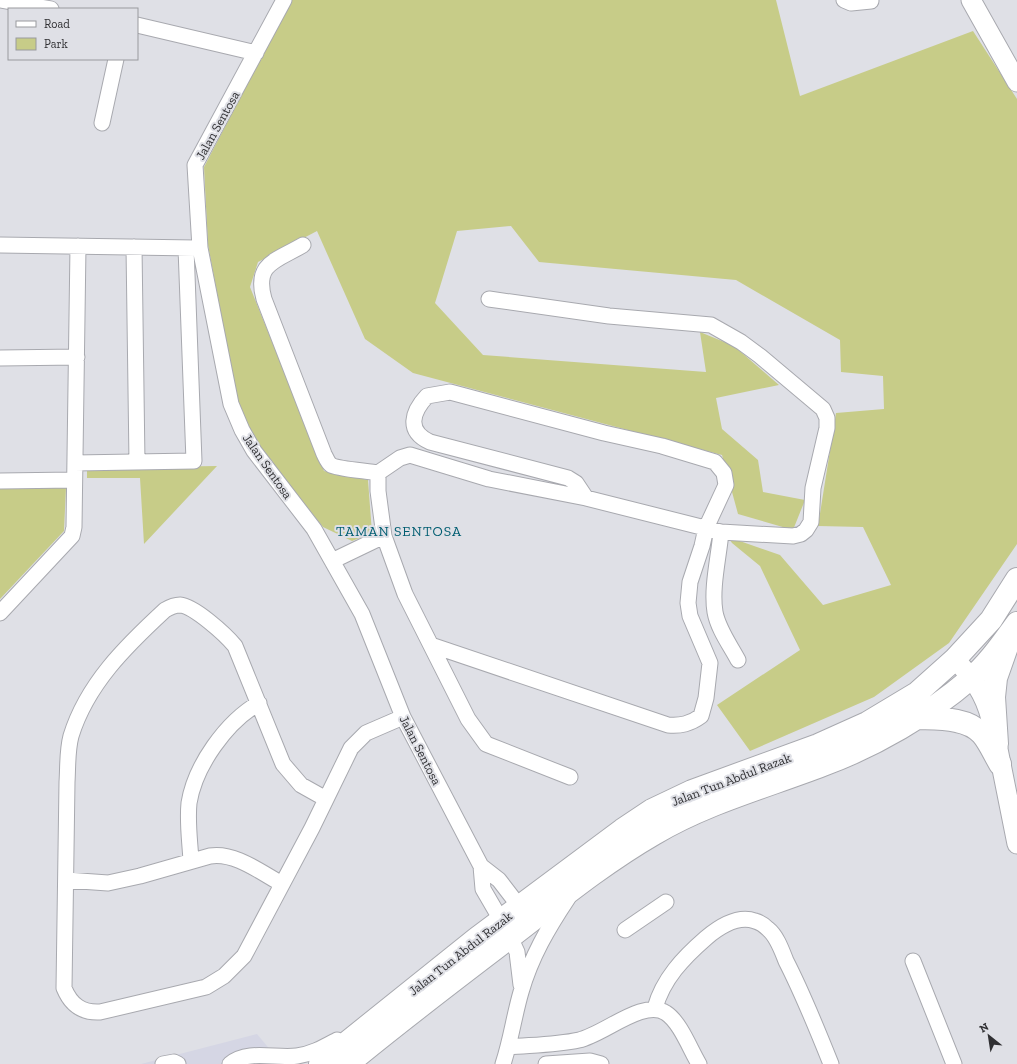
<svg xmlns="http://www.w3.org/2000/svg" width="1017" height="1064" viewBox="0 0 1017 1064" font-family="'Zilla Slab',serif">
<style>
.built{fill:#d5d6e4}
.green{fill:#c7cc88}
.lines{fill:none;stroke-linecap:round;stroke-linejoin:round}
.minor-casing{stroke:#a8a9af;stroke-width:17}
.major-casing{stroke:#a8a9af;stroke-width:21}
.highway-casing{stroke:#a8a9af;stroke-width:24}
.minor{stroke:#fff;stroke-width:15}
.major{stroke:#fff;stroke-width:19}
.highway{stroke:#fff;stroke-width:22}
.labels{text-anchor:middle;stroke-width:4;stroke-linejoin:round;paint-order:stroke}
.street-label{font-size:13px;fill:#303033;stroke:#dfe0e6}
.neighbourhood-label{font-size:14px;letter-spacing:1px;fill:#015d71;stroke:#dfe0e6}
</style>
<rect width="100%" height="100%" fill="#dfe0e6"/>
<path class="built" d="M257 1034 282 1064H141Z"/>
<path class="green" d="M291 0H776L800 96 973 31 1017 99V544L949 643 874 697 750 751 717 705 800 650 760 566 732 543 730 540 734 539 780 555 823 605 891 585 863 527 818 526 836 413 884 409 883 376 841 372 840 340 736 280 539 262 511 226 457 231 435 303 483 355 706 372 700 332 734 346 779 385 716 398 722 429 758 460 763 492 805 500 793 530 738 514 722 455 413 373 365 339 317 231 258 262 250 287 324 471 368 480 372 533 352 541 323 527 261 450 238 404 208 245 204 167Z
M217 466 144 544 140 478H87V468Z
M66 487 64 531 0 599V488Z"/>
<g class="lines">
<defs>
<path id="minor" d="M1 0 51 9
M284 0 195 165 200 248 231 404 242 430 254 451 314 529 362 614 403 717 481 866 483 889 501 920 507 926
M844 0 851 3 871 1
M137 25 256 53
M102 123 116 59
M0 245 195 248
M303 245C276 261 254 263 264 299L324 454C326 458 328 463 331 465 337 469 368 471 378 473
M134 247 137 462
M489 299 609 316 711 325 741 342 760 356 823 409 827 418V428L813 488 811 522 806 530 801 534 793 536 721 532 586 498 489 479 410 455 400 458 378 473V491L384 536 405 594 468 719 486 744 570 777
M0 358 77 357
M75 463 194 461 186 248
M0 481 74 480
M721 532C719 556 711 588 715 612 718 629 730 645 738 660
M332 561 384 536
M0 613 72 536 74 527 78 246
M431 645 668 725C681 726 690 724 701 716L706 698 710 663 690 616 688 603 690 582 702 546 706 528 726 485 724 473 715 462 662 446 604 433 450 392 427 396C412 412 406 431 430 442L568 478 576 483 586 498
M326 799 301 785 283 764 235 646C225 634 194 606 180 605 174 605 170 607 165 610 126 646 87 684 71 736 67 751 68 767 67 782L64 988C71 1005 82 1013 100 1012L206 987 224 976 244 956 312 828 351 748 366 733 403 717
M191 861C190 842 187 823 189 803 195 766 226 722 259 703
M481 866 499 880 519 906
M66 880 108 883 140 876 210 856C235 852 260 872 282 884
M625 930 666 902
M510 937 517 952 521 985
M913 961 954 1064
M655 1008C663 979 683 958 706 938 719 927 738 915 755 921 759 922 765 926 768 929 777 936 782 951 786 961 803 994 817 1029 831 1064
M509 1047C532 1045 556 1045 579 1040 603 1035 644 998 666 1013 680 1022 690 1049 699 1064
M163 1064 174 1062 178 1064
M230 1064C248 1049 276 1059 297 1056 312 1054 324 1047 337 1040
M503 1064C511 1040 514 1016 521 992 531 957 548 928 568 898
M546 1064 590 1061 601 1064"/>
<path id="major" d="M971 0 1017 82
M955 659C973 679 984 692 991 719
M998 749 1017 844"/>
<path id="highway" d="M916 718C937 719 967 717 982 734 989 742 994 754 1000 764
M997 744 994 697 996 678 1008 644
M320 1064 477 938 622 830 652 810 692 791 818 745 867 723 917 693 955 659 991 620 1017 579
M348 1064C400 1021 454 980 508 939 555 903 602 864 654 834 706 803 766 787 823 765 875 746 928 715 970 679 988 664 1003 642 1017 623"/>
</defs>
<use href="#minor" class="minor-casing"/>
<use href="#major" class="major-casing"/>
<use href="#highway" class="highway-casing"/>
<use href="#minor" class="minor"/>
<use href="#major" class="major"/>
<use href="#highway" class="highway"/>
</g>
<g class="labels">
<g class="street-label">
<text transform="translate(217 125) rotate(-61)" y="5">Jalan Sentosa</text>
<text transform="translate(268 466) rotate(55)" y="5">Jalan Sentosa</text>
<text transform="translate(421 750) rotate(63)" y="5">Jalan Sentosa</text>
<text transform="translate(731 779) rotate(-21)" y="5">Jalan Tun Abdul Razak</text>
<text transform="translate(460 953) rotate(-38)" y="5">Jalan Tun Abdul Razak</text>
</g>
<g class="neighbourhood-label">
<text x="399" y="536">TAMAN SENTOSA</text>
</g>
</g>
<rect x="8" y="8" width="130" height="52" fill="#dfe0e6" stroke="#999a9e"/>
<rect x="16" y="21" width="20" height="6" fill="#ffffff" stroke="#999a9e"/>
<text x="44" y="28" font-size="12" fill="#303033">Road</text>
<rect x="16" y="38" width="20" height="12" fill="#c7cc88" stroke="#999a9e"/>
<text x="44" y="48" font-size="12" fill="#303033">Park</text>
<g transform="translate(989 1036) rotate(330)" stroke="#dfe0e6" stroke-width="3" paint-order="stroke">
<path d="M0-3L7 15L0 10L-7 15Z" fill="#303033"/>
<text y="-6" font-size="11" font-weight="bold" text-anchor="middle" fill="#303033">N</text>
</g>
</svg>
